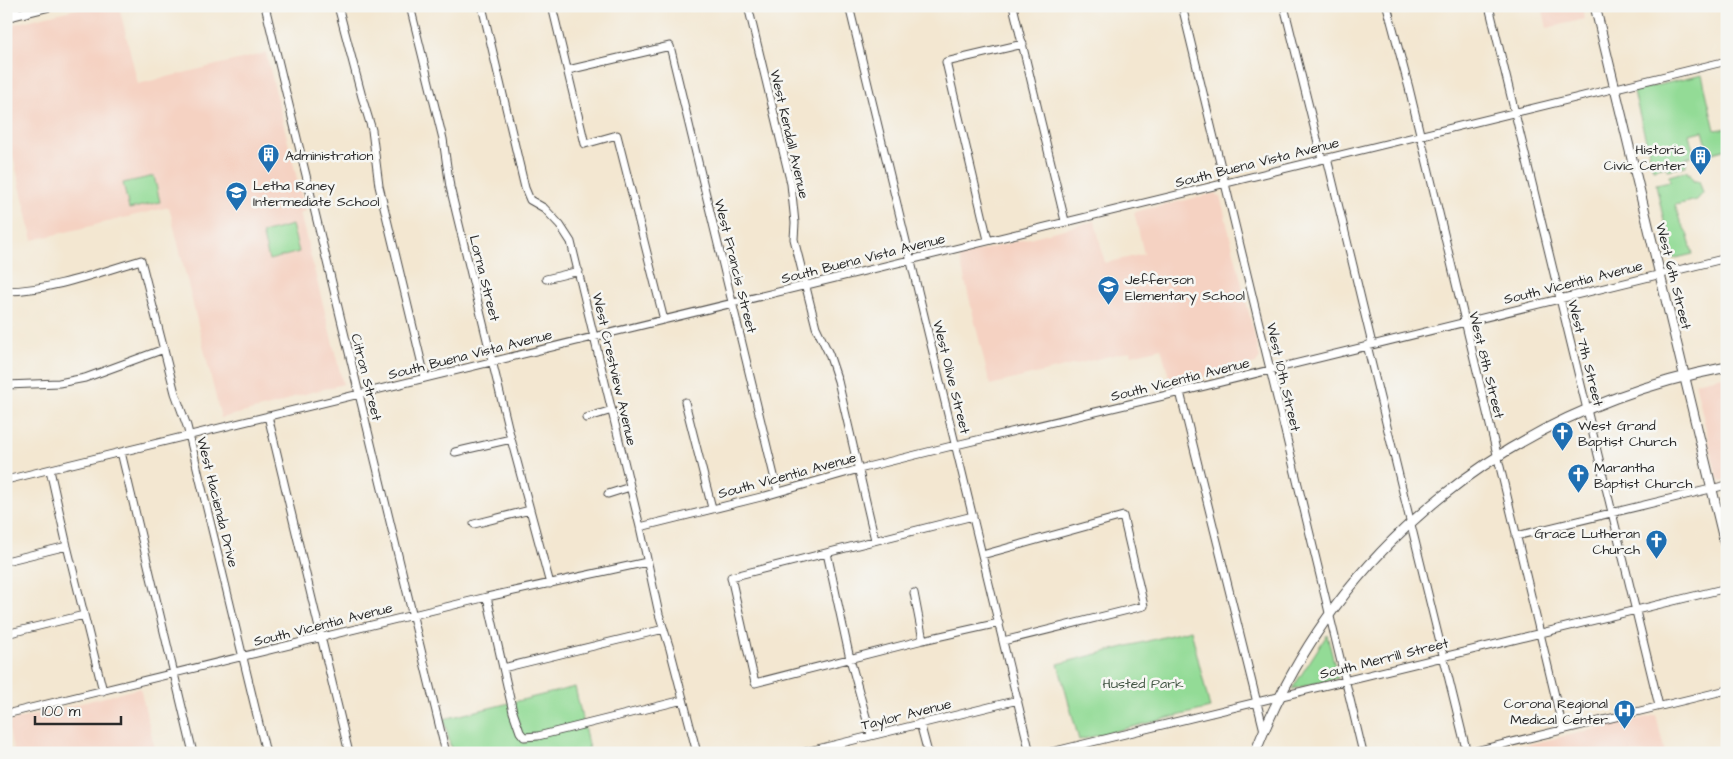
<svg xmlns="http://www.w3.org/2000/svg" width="1733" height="759" viewBox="0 0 1733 759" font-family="'Architects Daughter',sans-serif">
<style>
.built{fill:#f5d2c2}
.green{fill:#93db96;stroke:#5f8360}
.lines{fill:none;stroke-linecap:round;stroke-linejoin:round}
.minor-casing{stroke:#494744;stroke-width:9}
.major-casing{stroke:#494744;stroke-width:11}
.minor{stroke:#fff;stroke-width:7}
.major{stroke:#fff;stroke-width:9}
.labels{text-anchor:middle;stroke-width:5;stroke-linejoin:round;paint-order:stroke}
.street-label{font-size:14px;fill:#2b2b2b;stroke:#f6f6f2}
.poi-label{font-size:14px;fill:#2b2b2b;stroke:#f6f6f2;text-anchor:start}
.park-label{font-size:14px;fill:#455746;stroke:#f6f6f2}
</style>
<rect width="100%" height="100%" fill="#f6f6f2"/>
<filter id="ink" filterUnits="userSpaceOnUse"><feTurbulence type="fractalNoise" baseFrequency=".02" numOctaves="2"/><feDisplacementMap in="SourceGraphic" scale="10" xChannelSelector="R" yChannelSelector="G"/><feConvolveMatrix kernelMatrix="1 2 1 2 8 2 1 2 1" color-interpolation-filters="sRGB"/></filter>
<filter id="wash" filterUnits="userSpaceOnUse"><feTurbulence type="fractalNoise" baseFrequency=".0096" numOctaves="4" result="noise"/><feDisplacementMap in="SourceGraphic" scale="20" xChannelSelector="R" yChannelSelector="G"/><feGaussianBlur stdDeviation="1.12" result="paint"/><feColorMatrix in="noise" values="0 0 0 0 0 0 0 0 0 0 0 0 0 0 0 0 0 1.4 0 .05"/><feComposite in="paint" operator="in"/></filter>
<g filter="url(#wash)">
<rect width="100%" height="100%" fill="#f3e7d1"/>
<path class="built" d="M88 6H119L138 84 266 53 305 211 300 213 343 384 293 397 282 403 221 418 169 207 33 240 6 127V26Z
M1542 6H1582L1585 19 1547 28Z
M1216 193 1217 196 1220 195 1260 358 1256 364 1171 384 1161 348 1132 355 1130 351 990 385 959 256 1095 221 1105 263 1144 254 1134 212Z
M1727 375V479L1721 481 1717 477 1695 382Z
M140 688 156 753H14L7 722Z
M1656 715 1665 753H1522L1521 746Z"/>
<path class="green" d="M1702 75 1715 130 1727 128V149L1709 154 1703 131 1689 134 1694 155 1686 158V166L1668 170 1666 166 1653 169 1634 92 1637 90Z
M1687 171 1688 174 1690 173 1693 181H1699L1703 193 1697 200 1675 205 1680 221 1687 233 1693 254 1672 259 1656 184 1670 181 1669 176Z
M154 176 160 202 129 209 123 183Z
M292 225 299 252 269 260 262 233Z
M1191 630 1210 708 1079 740 1058 664Z
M1327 635 1338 678 1292 689Z
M575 687 590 753H452L444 719Z"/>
</g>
<g filter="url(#ink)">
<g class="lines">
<defs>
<path id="minor" d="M265 6 446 753
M338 6 362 97 372 130 379 186 425 377
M410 6 443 139 450 187 511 439 550 584
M482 6 525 188 530 200 544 208 560 225 571 242 640 527 659 614 670 649 697 753
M552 6 585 144 617 135 664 320
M748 6 791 184 795 223 794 239 816 327 829 354 838 381 875 540
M849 6 1030 753
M1013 6 1065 221
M1182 6C1241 255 1302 504 1363 753
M1284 6 1322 159
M1387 6 1409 88 1563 729
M1489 6 1659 706
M1182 9 1193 6
M568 70 670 46 778 492
M1327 158 1372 344
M988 240 946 62 1023 44
M546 279 579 271
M6 291C53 290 97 273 141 260L175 393 187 426 266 753
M1367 345 1467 753
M6 385 59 383 85 378 164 349
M1180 392 1264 731
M685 402 712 508
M268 416 349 753
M586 418 612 410
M121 452 193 753
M455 452 511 439
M50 470 67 546 103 691
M6 480 1727 61
M608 494 630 487
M973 516 731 577 755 683 923 640 999 623
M474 524 530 510
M640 527 765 496 859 469 956 445 1180 392 1727 258
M1516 536 1727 485
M827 553 850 659 871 735
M982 555 1123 516 1144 606 1003 641
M6 561 67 546
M914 593 923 640
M487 597 513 712 520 732 524 737 538 736 683 700
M6 634 84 615
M503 668 664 629
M6 714 487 597 647 562
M920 723 928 753
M801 753 1018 700
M1047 753 1727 588
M1467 753 1727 690"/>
<path id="major" d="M1595 6 1727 552
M6 9 16 6
M6 17 50 6
M1255 753C1336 545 1510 409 1727 367"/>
</defs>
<use href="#minor" class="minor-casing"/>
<use href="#major" class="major-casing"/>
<use href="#minor" class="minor"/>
<use href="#major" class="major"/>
</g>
</g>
<defs>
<symbol id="building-pin" viewBox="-11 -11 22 30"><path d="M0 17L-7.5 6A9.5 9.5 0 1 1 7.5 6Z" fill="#1f6fb2" stroke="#f6f6f2"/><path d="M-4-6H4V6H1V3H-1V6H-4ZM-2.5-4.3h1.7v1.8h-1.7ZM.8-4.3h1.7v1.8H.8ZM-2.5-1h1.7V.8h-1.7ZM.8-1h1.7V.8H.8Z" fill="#fff"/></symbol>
<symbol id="school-pin" viewBox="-11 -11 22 30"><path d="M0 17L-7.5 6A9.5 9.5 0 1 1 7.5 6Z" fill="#1f6fb2" stroke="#f6f6f2"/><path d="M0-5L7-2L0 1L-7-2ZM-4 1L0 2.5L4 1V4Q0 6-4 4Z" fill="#fff"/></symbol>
<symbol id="church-pin" viewBox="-11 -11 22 30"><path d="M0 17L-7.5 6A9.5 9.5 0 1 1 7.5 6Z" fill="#1f6fb2" stroke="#f6f6f2"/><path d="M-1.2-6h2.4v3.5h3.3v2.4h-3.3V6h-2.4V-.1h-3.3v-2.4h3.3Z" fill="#fff"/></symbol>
<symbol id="hospital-pin" viewBox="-11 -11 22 30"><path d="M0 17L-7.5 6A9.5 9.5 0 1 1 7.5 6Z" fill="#1f6fb2" stroke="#f6f6f2"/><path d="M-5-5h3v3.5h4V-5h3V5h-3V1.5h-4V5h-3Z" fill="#fff"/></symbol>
</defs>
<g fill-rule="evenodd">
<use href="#building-pin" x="256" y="142" width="25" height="34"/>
<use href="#building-pin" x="1688" y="144" width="25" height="34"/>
<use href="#school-pin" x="224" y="180" width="25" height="34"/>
<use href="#school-pin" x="1096" y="274" width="25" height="34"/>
<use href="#church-pin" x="1550" y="420" width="25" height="34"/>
<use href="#church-pin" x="1566" y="462" width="25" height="34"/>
<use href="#church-pin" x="1644" y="528" width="25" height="34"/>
<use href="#hospital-pin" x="1612" y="698" width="25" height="34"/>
</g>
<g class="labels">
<g class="street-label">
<text transform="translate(790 134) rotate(77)" y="5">West Kendall Avenue</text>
<text transform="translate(1257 162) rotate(-14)" y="5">South Buena Vista Avenue</text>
<text transform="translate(863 258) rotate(-14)" y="5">South Buena Vista Avenue</text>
<text transform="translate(736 266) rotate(76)" y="5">West Francis Street</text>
<text transform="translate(1674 276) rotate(76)" y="5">West 6th Street</text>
<text transform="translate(485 278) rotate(76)" y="5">Lorna Street</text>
<text transform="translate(1573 282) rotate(-14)" y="5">South Vicentia Avenue</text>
<text transform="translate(1586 353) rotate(76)" y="5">West 7th Street</text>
<text transform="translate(470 354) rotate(-14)" y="5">South Buena Vista Avenue</text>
<text transform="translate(1487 365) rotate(76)" y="5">West 8th Street</text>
<text transform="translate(615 369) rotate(77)" y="5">West Crestview Avenue</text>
<text transform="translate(367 377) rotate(76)" y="5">Citron Street</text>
<text transform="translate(952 377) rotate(76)" y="5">West Olive Street</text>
<text transform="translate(1284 377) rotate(77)" y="5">West 10th Street</text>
<text transform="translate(1180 379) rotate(-14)" y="5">South Vicentia Avenue</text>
<text transform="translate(787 475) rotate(-15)" y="5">South Vicentia Avenue</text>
<text transform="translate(218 502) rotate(76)" y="5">West Hacienda Drive</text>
<text transform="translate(323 624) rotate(-14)" y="5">South Vicentia Avenue</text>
<text transform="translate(1384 658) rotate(-14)" y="5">South Merrill Street</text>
<text transform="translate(906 714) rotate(-14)" y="5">Taylor Avenue</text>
</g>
<g class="poi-label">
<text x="1685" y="154" text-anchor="end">Historic<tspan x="1685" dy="16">Civic Center</tspan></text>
<text x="285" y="160">Administration</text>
<text x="253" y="190">Letha Raney<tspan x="253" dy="16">Intermediate School</tspan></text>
<text x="1125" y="284">Jefferson<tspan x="1125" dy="16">Elementary School</tspan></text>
<text x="1578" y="430">West Grand<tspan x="1578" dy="16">Baptist Church</tspan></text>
<text x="1594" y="472">Marantha<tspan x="1594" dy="16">Baptist Church</tspan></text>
<text x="1640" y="538" text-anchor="end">Grace Lutheran<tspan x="1640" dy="16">Church</tspan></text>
<text x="1608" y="708" text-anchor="end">Corona Regional<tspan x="1608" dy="16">Medical Center</tspan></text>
</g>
<g class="park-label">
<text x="1143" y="688">Husted Park</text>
</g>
</g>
<rect width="1733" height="759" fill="none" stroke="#f6f6f2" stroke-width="25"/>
<path d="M35 716v8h86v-8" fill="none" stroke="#2b2b2b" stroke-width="2.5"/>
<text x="42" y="716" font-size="15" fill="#2b2b2b" stroke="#f6f6f2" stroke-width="4" paint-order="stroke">100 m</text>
</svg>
